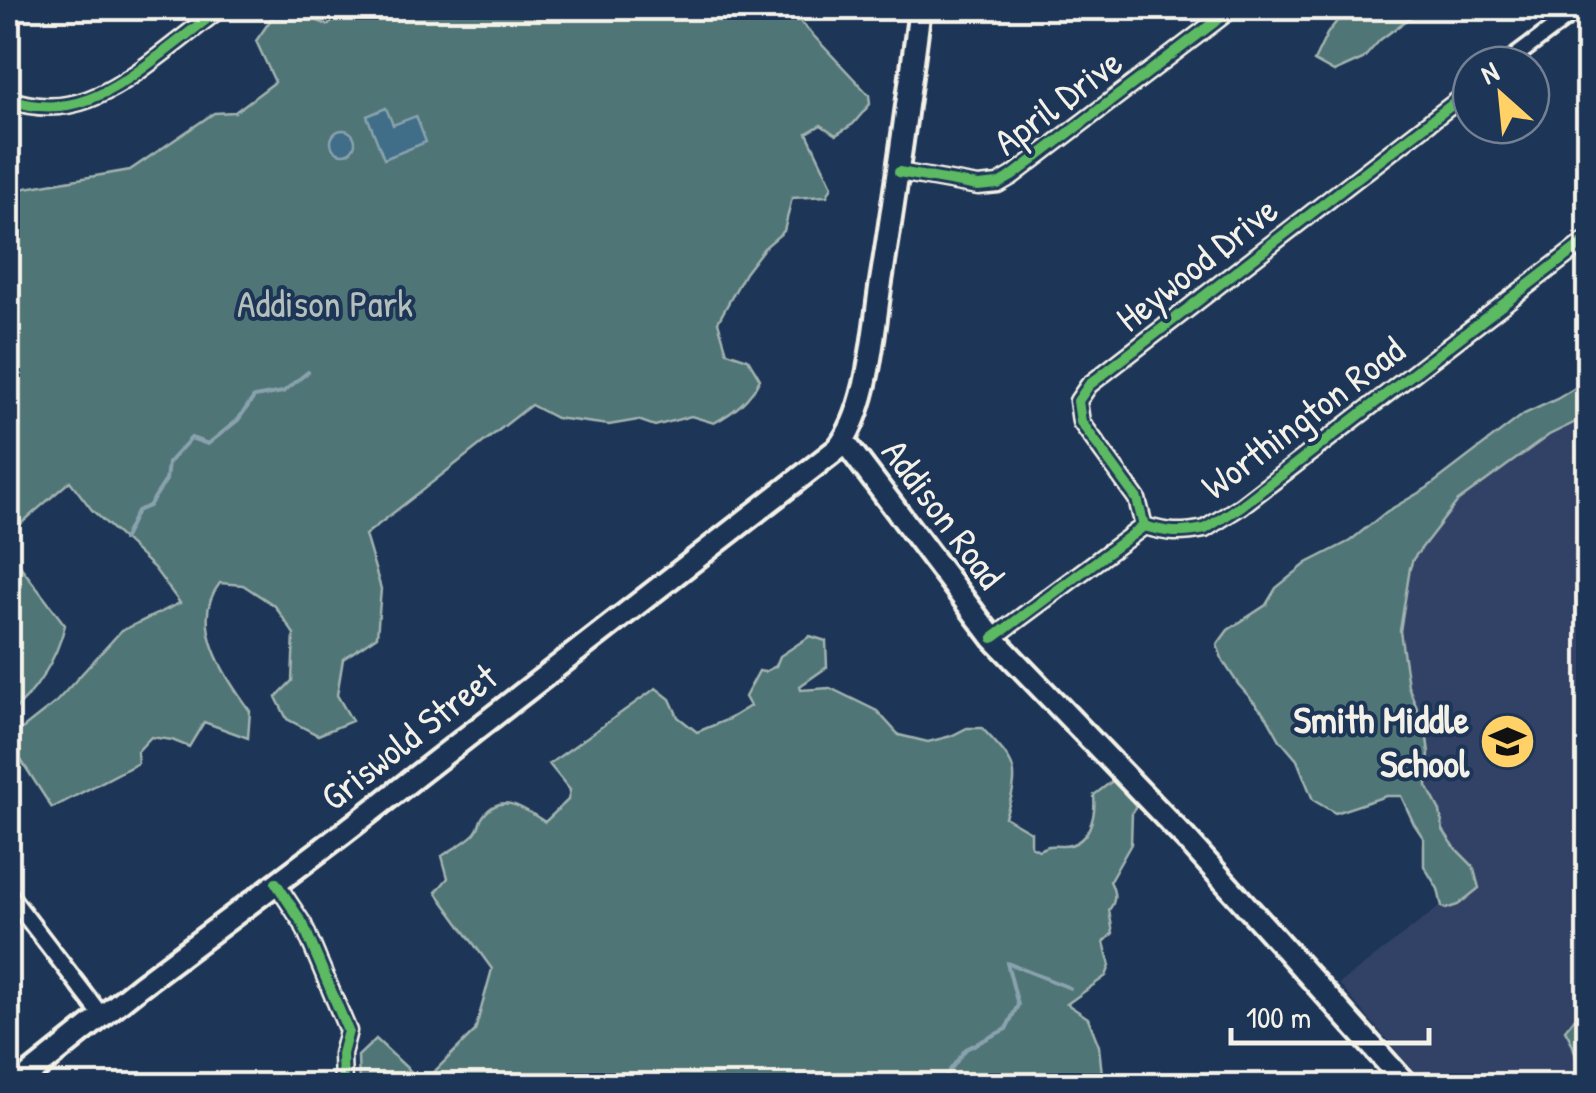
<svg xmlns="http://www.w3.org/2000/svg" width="1596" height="1093" viewBox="0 0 1596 1093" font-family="'Patrick Hand',sans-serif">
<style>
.built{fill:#304366}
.green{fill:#507576;stroke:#a2b3af;stroke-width:2.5}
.water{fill:#416d87;stroke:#89a2ae;stroke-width:2.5}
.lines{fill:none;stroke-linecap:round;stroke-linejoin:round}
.stream{stroke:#89a2ae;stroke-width:4}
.minor-casing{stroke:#f4f1e8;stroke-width:21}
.secondary-casing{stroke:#f4f1e8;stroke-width:28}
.minor{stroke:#1d3557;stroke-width:14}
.secondary{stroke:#1d3557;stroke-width:20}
.cycleway-casing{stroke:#1d3557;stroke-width:16}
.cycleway{stroke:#5cba63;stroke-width:10}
.labels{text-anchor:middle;stroke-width:8;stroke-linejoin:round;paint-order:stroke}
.street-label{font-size:38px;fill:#f4f1e8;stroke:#1d3557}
.park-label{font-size:38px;fill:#b2bfba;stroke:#1d3557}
.poi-label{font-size:38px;font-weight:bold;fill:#f4f1e8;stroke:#1d3557;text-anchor:end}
</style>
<rect width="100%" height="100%" fill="#1d3557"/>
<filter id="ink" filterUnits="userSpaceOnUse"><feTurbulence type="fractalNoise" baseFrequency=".01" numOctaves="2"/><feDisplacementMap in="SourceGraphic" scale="20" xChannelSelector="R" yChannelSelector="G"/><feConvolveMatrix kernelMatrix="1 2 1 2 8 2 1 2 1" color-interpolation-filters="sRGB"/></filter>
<g filter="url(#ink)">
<path class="built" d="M1588 416V1019L1583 1018 1566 1035 1572 1041 1578 1072 1586 1085H1426L1339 984 1442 905V907L1473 866 1456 849 1443 830 1440 811 1427 786 1429 753 1423 719 1408 686 1400 631 1409 568 1413 559 1457 502 1549 435Z"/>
<path class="green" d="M279 8 281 11 285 8 291 10 328 25 350 8H797V18L869 95 870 104 853 124 836 135 821 125 807 133 832 186 827 196 792 198 784 231 764 248 745 273 718 322 727 352 748 359 760 379C750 400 734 412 714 423L691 416 655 426 638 420 609 425 556 418 531 405 365 535 381 589 377 636 343 659 337 695 352 721 318 735 287 719 276 697 292 681 294 634 275 606 243 585 220 583C188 623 225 677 250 711L248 738 204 722 189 747 172 740 151 737 137 752 138 763 52 808 8 740 55 703 121 631 180 603 154 568 92 510 70 481 8 535V191L130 170 214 113 235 112 275 82 256 41Z
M1347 8H1423L1380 40 1363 59 1334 72 1314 61 1327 34Z
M1588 380V416L1549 435 1457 502 1413 559 1410 568 1400 631 1408 686 1426 730 1429 753 1427 786 1440 811 1443 830 1456 849 1473 866 1479 888 1458 905 1446 909 1442 907 1438 889 1424 866V839L1414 824 1401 796H1386L1335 813 1313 800 1297 760 1280 740 1267 717 1238 684 1223 661 1217 645 1228 630 1266 605 1276 588 1307 563 1350 541 1386 512 1427 488 1524 414 1557 399Z
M8 550 65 625C57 658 35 695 8 715Z
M810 636 826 641 827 667 800 686 801 690 830 688 877 711 899 735 928 742 951 736 967 728H982C1016 765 1022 767 1005 817L1031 832V846L1039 850C1051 844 1051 846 1063 846 1090 845 1096 815 1094 795L1115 779 1137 803 1132 813 1131 844 1110 881C1115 892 1117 900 1109 910L1113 933 1104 942 1110 966 1106 976 1067 1004 1088 1018 1099 1046 1102 1074 1090 1086 359 1085 358 1056 376 1039 423 1083 475 1031 492 969 436 892 448 878 442 856C452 849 467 842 475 833 481 826 478 825 482 818 501 789 526 810 545 822L568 800 570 790 549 764 656 688 670 699 678 717 697 732 729 719 750 706 745 697 759 671 764 672 776 666 780 656Z
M1583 1018 1588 1019V1085C1575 1072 1579 1063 1573 1046 1571 1040 1568 1035 1565 1030L1574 1019Z"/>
<path class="water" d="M386 108 393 125 416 116 426 142 384 159 367 116Z
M331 142a12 12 0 1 1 24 0a12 12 0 1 1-24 0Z"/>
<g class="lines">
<path class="stream" d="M123 540 137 511 149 506 166 480 168 463 191 438 208 444 238 420 254 397 283 392 308 372
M938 1086 966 1049 1006 1029 1018 1005 1007 963 1070 988"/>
<defs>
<path id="minor" d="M1504 65 1580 8
M8 99C69 121 112 92 159 56 180 40 200 24 221 8
M899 172 978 186 998 184 1012 176 1233 8
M1144 526 1137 499 1081 422 1078 401 1089 385 1471 90
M993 638 1144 526C1169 533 1179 534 1205 529L1241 506 1588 239
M276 883 303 924 348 1031 342 1054 343 1086
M8 893 102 1016"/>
<path id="secondary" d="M844 441 993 638 1188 841 1408 1086
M15 1086 140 986 342 834 837 449C868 412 873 336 880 288 895 195 908 101 920 8"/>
</defs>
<use href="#minor" class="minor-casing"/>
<use href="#secondary" class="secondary-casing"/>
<use href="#minor" class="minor"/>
<use href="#secondary" class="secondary"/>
<defs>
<path id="cycleway" d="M8 99C69 121 112 92 159 56 180 40 200 24 221 8
M899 172 978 186 998 184 1012 176 1233 8
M1144 526 1137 499 1081 422 1078 401 1089 385 1471 90
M993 638 1144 526C1169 533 1179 534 1205 529L1241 506 1588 239
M276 883 303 924 348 1031 342 1054 343 1086"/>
</defs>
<use href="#cycleway" class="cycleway-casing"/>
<use href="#cycleway" class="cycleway"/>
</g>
</g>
<defs>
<symbol id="school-disc" viewBox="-11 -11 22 22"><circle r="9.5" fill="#ffd166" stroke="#1d3557"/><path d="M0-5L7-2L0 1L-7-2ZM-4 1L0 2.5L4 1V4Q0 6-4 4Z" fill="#111"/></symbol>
</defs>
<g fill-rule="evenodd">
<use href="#school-disc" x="1476" y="710" width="63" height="63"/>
</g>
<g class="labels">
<g class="street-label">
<text transform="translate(1058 102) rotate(-37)" y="13">April Drive</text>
<text transform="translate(1197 264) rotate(-38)" y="13">Heywood Drive</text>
<text transform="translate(1303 418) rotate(-37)" y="13">Worthington Road</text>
<text transform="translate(943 514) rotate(53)" y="13">Addison Road</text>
<text transform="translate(409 737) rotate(-38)" y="13">Griswold Street</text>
</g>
<g class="park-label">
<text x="325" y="317">Addison Park</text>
</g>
<g class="poi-label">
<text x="1469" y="733">Smith Middle<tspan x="1469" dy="44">School</tspan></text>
</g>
</g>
<rect width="1596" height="1093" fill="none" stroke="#1d3557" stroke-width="40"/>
<rect x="20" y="20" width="1556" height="1053" fill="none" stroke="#f4f1e8" stroke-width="4" filter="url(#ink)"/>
<g transform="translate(1501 95) rotate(333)"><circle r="48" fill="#1d3557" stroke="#738091" stroke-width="2.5"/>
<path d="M0-8L18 38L0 25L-18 38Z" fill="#ffd166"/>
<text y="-15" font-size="28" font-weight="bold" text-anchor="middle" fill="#f4f1e8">N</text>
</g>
<path d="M1231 1028v15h198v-15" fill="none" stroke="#f4f1e8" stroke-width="5"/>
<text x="1246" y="1028" font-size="30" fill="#f4f1e8" stroke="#1d3557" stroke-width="8" paint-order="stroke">100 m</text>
</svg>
